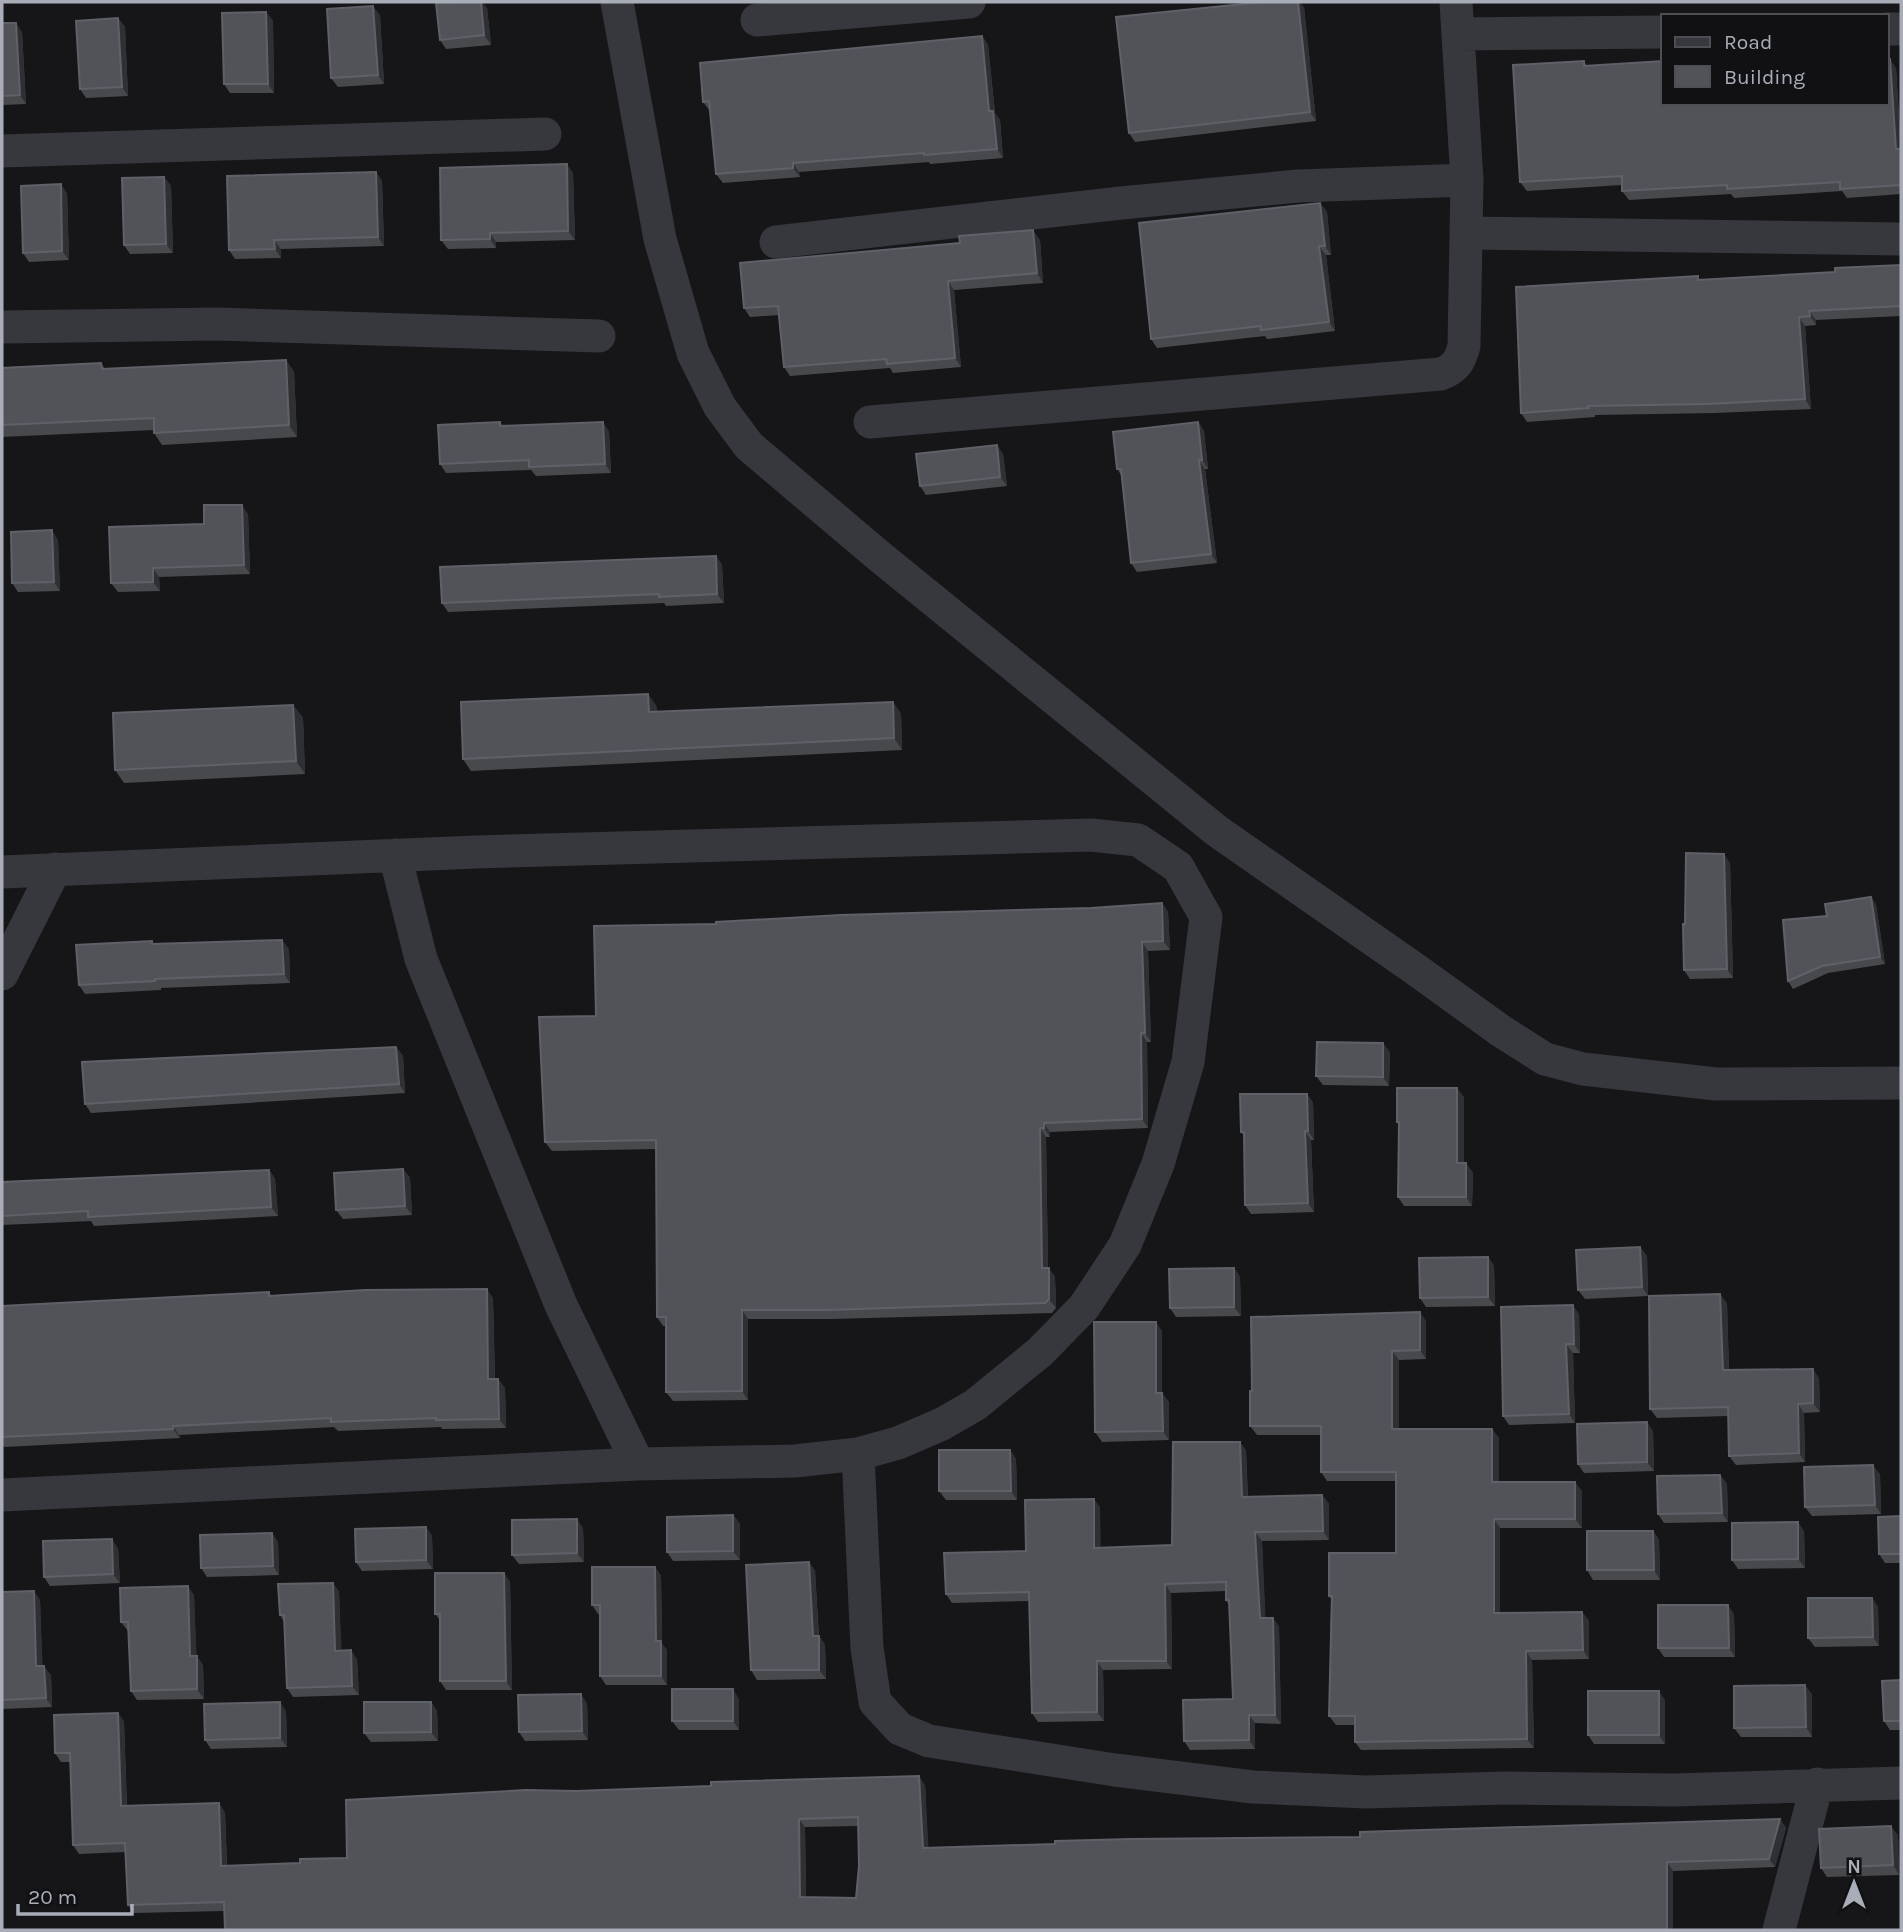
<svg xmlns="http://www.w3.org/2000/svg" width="1903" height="1932" viewBox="0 0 1903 1932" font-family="Karla,sans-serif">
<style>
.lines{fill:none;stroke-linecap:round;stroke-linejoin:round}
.minor{stroke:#37383d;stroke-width:33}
.wall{fill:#47494d;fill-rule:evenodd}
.shaded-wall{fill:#2f3033}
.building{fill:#525359;stroke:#5f6168;stroke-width:2;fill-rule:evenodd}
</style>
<rect width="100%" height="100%" fill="#161618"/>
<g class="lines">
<path class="minor" d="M617 2 660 239 693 353 720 407 749 446 879 556 1217 831 1415 969 1501 1031 1545 1059 1583 1069 1716 1084 1901 1083
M757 20 969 2
M1887 29H1901
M1458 34 1663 32
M2 151 545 134
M1466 233 1901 239
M776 242 1121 203 1298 186 1467 180
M2 327 218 324 599 336
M870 422 1441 374C1456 368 1460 361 1464 346L1467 180 1456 2
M2 872 476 852 1091 835 1138 840 1178 867 1206 917 1188 1062 1158 1164 1125 1245 1084 1307 1040 1352 975 1405 942 1424 898 1443 858 1454 795 1461 638 1464 561 1305 421 959 395 855
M2 974 55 869
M858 1454 867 1648 875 1702 900 1729 929 1741 1115 1770 1253 1787 1366 1792 1505 1788 1674 1790 1901 1783
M2 1495 638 1464
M1779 1930 1817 1784"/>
</g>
<path class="wall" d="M1304 7 1316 121 1135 142 1129 133Z
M487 8 491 45 446 49 440 40Z
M266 12 273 21 274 93H230L224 84Z
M380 15 384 84 338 87 331 78Z
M118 18 125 27 128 96 86 98 80 89Z
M2 23 22 32 26 104 2 105Z
M982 36 988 45 995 113 1000 120 1003 158 930 164 929 162 799 172 800 177 723 183 716 174 710 111 703 102Z
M1584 61 1587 66 1663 103 1896 68 1901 144V194L1847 198 1842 191 1734 198 1731 194 1629 200 1622 191V185L1527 191 1520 182Z
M376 172 382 181 384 246 281 249V258L235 259 229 250Z
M573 173 575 240 496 242V248L448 249 441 240Z
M164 177 171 186 173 253 130 254 124 245Z
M67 193 69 260 29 262 23 253Z
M1320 203 1327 212 1331 255H1326L1335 331 1267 339 1265 336 1157 348 1151 339Z
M1040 240 1043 283 954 290 961 367 893 373 890 368 790 376 784 367 779 315 750 317 744 308Z
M1901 265V316L1816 320V325L1805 326 1811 409 1715 413 1595 415V417L1527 422 1521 413 1700 280 1835 272Z
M286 360 294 372 297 437 162 445 154 433V430L2 437V368L101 363 105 369Z
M500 422 503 426 609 431 611 473 536 476 531 470 446 473 440 464Z
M1198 422 1204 431 1208 469H1205L1217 563 1137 572 1131 563 1122 476 1117 469Z
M1003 454 1007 486 926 495 920 486Z
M248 514 250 574 159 577 160 591 118 592 111 583 204 524Z
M58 540 60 591 18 592 12 583Z
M716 556 722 565 724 603 666 606 664 603 448 612 442 603Z
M893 702 901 714 902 750 471 771 463 759 656 705 657 712Z
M293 705 303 718 305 774 124 783 115 770Z
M1730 863 1733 978 1690 979 1684 970 1685 924Z
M1871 897 1876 905 1885 964 1828 973 1793 989 1788 981 1827 916Z
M1162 903 1168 912 1170 950 1148 951 1151 1042H1147L1148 1128 1050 1132V1137H1046L1048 1268 1055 1277 1056 1308 1052 1313 833 1319H748V1400L673 1401 666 1392V1326H663L657 1317 656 1149 552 1151 545 1142 596 1016 716 924 1091 908Z
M155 944 289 949 290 983 161 988V990L85 994 79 985Z
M396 1047 403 1056 405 1093 91 1113 85 1104Z
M1390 1052 1389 1086 1323 1085 1316 1076Z
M1307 1094 1313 1103 1314 1140H1311L1314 1212 1251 1214 1245 1205 1244 1136 1241 1132Z
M1464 1097V1163H1466L1473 1173 1472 1206H1404L1398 1197 1399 1126 1397 1122Z
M403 1169 410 1178 412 1215 343 1219 336 1210Z
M269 1170 275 1179 278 1216 94 1226 91 1221 2 1225V1182Z
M1640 1247 1647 1256 1648 1296 1585 1299 1578 1290Z
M1488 1257 1494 1266 1495 1306 1426 1307 1420 1298Z
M1234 1268 1240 1277 1241 1316 1176 1317 1170 1308Z
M269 1292 271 1295 493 1298 495 1379H498L505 1388 506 1428 442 1429 441 1427 338 1431 334 1427 179 1435 180 1438 4 1447 2 1444V1437Z
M1727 1303 1729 1370 1819 1378 1820 1412 1804 1413 1805 1462 1736 1465 1729 1456 1728 1416 1657 1418 1650 1409Z
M1579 1314 1580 1353H1573L1575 1423 1509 1425 1503 1416Z
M1426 1321V1359L1399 1360V1429H1492L1499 1438V1482L1582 1491V1528H1500V1613L1582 1612 1589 1621V1659L1532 1660 1534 1748 1361 1750 1355 1742V1725H1336L1329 1716 1331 1599 1329 1596 1396 1553V1481H1327L1321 1472V1435H1257L1250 1426 1252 1391Z
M1162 1331V1393L1169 1402V1440L1102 1442 1095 1432Z
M1653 1431 1654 1471 1584 1473 1578 1464Z
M1010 1450 1016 1459 1017 1500H946L939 1491Z
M1246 1450 1248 1497 1322 1495 1329 1504V1540L1262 1541 1265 1618 1279 1626 1281 1724 1255 1723V1749L1190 1750 1184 1741 1233 1699 1229 1605 1226 1600V1591L1171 1593 1172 1669 1103 1670 1104 1721 1038 1722 1032 1713 1029 1601 952 1603 946 1594 1026 1551 1100 1507V1548L1172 1545Z
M1880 1474 1881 1514 1812 1516 1805 1507Z
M1720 1475 1727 1484 1728 1522 1664 1523 1658 1514Z
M733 1515 740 1524V1560L673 1561 667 1552Z
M1901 1516V1563H1885L1879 1554Z
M426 1527 432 1536 433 1569 362 1571 356 1562Z
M583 1528 584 1562 519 1564 512 1555Z
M1653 1531 1659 1540 1660 1580H1593L1587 1570Z
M1804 1531 1805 1568 1738 1569 1732 1560Z
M272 1533 278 1542 279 1575 207 1577 201 1568Z
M118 1548 120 1583 50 1586 44 1577Z
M809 1562 815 1571 819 1636 825 1645 826 1679 757 1680 751 1670Z
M655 1567 661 1576 662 1644 667 1650V1685H606L600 1676V1614H598L592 1605Z
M504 1573 510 1582 512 1690H446L440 1681V1620L435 1614Z
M333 1583 339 1592 341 1651 357 1659 359 1695 293 1697 287 1688 284 1622 280 1615Z
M2 1592 40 1600 42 1666 51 1675 52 1707 2 1709Z
M194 1595 196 1656 203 1665 204 1699 137 1700 131 1691 128 1631 121 1622Z
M1872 1598 1878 1607 1879 1646 1815 1647 1808 1638Z
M1734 1614 1735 1657H1664L1658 1648Z
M1901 1680V1730H1890L1884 1721Z
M1812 1694V1737H1741L1734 1728Z
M739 1699V1730H679L672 1721Z
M1665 1700V1744H1594L1588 1735Z
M431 1702 437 1711 438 1741 371 1742 364 1733Z
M587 1703 588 1740 525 1741 519 1732Z
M286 1711 287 1747 211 1749 205 1740Z
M124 1721 127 1806 225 1812 227 1866 300 1863 347 1858 576 1791 925 1785 928 1848 1360 1837 1780 1819 1786 1828 1775 1867 1673 1871V1930L224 1911 134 1913 128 1905 126 1852 79 1854 73 1845 70 1762H61L55 1753ZM858 1826 859 1866 856 1898 806 1897 805 1827Z
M1898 1835 1899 1875 1827 1877 1821 1868Z"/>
<path class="shaded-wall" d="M481 2H482L487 8 491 45 484 35Z
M1298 2H1300L1304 7 1316 121 1310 112Z
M373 6 380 15 384 84 378 75Z
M266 12 273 21 274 93 268 84Z
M118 18 125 27 128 96 122 87Z
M16 23 22 32 26 104 20 95Z
M982 36 988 45 995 113 1000 120 1003 158 997 149 989 111Z
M1890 59 1896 68 1901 157 1896 149Z
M793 163 799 172 800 177 793 168Z
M567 164 573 173 575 240 568 231Z
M376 172 382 181 384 246 378 237Z
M164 177 171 186 173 253 166 244Z
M61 184 67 193 69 260 62 251Z
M1320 203 1327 212 1331 255 1325 246Z
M1033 230 1040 240 1043 283 1037 273Z
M490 233 496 242V248L490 239Z
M274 240 281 249V258L275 249Z
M1319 246 1326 255 1335 331 1329 322Z
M948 281 954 290 961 367 955 358Z
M1809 311 1816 320V325L1810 316Z
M1799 317 1805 326 1811 409 1805 399Z
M286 360 294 372 297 437 289 425Z
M603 422 609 431 611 473 605 464Z
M1198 422 1204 431 1208 469 1202 460Z
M997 445 1003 454 1007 486 1000 477Z
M1199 460 1205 469 1217 563 1211 554Z
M242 505 248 514 250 574 244 565Z
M52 530 58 540 60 591 54 582Z
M716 556 722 565 724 603 717 594Z
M153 568 159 577 160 591 153 582Z
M648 694 656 705 657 724 649 712Z
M893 702 901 714 902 750 894 738Z
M293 705 303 718 305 774 296 761Z
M1724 854 1730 863 1733 978 1727 969Z
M1871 897 1876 905 1885 964 1880 957Z
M1162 903 1168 912 1170 950 1163 941Z
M282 940 289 949 290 983 284 974Z
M1142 942 1148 951 1151 1042 1145 1033Z
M1141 1033 1147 1042 1148 1128 1142 1119Z
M1383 1043 1390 1052 1389 1086 1383 1077Z
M396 1047 403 1056 405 1093 399 1084Z
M1457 1088 1464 1097V1173L1457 1163Z
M1307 1094 1313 1103 1314 1140 1308 1131Z
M1044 1123 1050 1132V1137L1044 1128Z
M1040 1128 1046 1137 1048 1277 1042 1268Z
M1305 1131 1311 1140 1314 1212 1308 1203Z
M1466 1163 1473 1173 1472 1206 1466 1197Z
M403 1169 410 1178 412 1215 405 1206Z
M269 1170 275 1179 278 1216 271 1207Z
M1640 1247 1647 1256 1648 1296 1642 1287Z
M1488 1257 1494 1266 1495 1306 1488 1297Z
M1049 1268 1055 1277 1056 1308 1049 1299Z
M1234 1268 1240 1277 1241 1316 1234 1307Z
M487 1289 493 1298 495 1388 488 1379Z
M1720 1294 1727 1303 1729 1379 1723 1370Z
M1573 1305 1579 1314 1580 1353 1574 1344Z
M742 1310 748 1319V1400L742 1391Z
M1420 1312 1426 1321V1359L1420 1350Z
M1156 1322 1162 1331V1402L1156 1393Z
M1566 1344 1573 1353 1575 1423 1569 1414Z
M1392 1351 1399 1360V1438L1392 1429Z
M1813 1369 1819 1378 1820 1412 1813 1403Z
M498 1379 505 1388 506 1428 499 1419Z
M1162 1393 1169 1402V1440L1163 1431Z
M1798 1404 1804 1413 1805 1462 1799 1453Z
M1647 1422 1653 1431 1654 1471 1647 1462Z
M173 1426 179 1435 180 1438 173 1429Z
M1492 1429 1499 1438V1491L1492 1482Z
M1240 1442 1246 1450 1248 1506 1242 1497Z
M1010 1450 1016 1459 1017 1500 1011 1491Z
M1873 1465 1880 1474 1881 1514 1875 1505Z
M1720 1475 1727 1484 1728 1522 1722 1513Z
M1575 1482 1582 1491V1528L1575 1519Z
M1322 1495 1329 1504V1540L1323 1531Z
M1094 1499 1100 1507 1101 1557 1094 1548Z
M733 1515 740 1524V1560L733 1551Z
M577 1519 583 1528 584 1562 577 1553Z
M1494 1519 1500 1528V1622L1494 1613Z
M1798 1522 1804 1531 1805 1568 1798 1559Z
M426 1527 432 1536 433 1569 426 1560Z
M1653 1531 1659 1540 1660 1580 1654 1570Z
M1255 1532 1262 1541 1266 1627 1260 1618Z
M272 1533 278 1542 279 1575 273 1566Z
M112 1539 118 1548 120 1583 113 1574Z
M809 1562 815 1571 819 1642V1636L825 1645 826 1679 819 1670 813 1636Z
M655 1567 661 1576 662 1644 667 1650V1685L661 1676 656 1641Z
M504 1573 510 1582 512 1690 506 1681Z
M333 1583 339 1592 342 1660 335 1651Z
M1165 1584 1171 1593 1172 1669 1166 1661Z
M188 1586 194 1595 197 1665 190 1656Z
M34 1591 40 1600 43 1675 36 1666Z
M1872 1598 1878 1607 1879 1646 1873 1637Z
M1728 1605 1734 1614 1735 1657 1729 1648Z
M1582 1612 1589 1621V1659L1583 1650Z
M1273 1618 1279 1626 1281 1724 1275 1715Z
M351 1650 357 1659 359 1695 352 1686Z
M1526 1651 1532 1660 1534 1748 1527 1739Z
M197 1656 203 1665 204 1699 197 1689Z
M1097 1661 1103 1670 1104 1721 1097 1712Z
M44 1666 51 1675 52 1707 46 1698Z
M1805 1685 1812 1694V1737L1806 1727Z
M733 1689 739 1699V1730L733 1721Z
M1659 1691 1665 1700V1744L1659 1735Z
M581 1694 587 1703 588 1740 582 1731Z
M280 1702 286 1711 287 1747 280 1738Z
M431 1702 437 1711 438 1741 431 1732Z
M118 1713 124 1721 127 1814 121 1806Z
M1249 1715 1255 1723V1749L1249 1740Z
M919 1776 925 1785 929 1856 923 1848Z
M219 1803 225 1812 227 1874 221 1866Z
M799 1819 805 1827 806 1905 800 1897Z
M1780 1819 1786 1828 1775 1867 1769 1859Z
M1891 1826 1898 1835 1899 1875 1893 1865Z
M1667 1862 1673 1871V1930H1667Z"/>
<path class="building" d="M451 2H481L484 35 440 40 436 3Z
M1263 2H1298L1310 112 1129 133 1116 17Z
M373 6 378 75 331 78 327 9Z
M266 12 268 84H224L222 13Z
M118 18 122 87 80 89 76 21Z
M2 23H16L20 95 2 96Z
M982 36 989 111H993L997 149 924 155V153L793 163V168L716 174 709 101 703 102 700 63Z
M1887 59H1890L1896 149H1901V185L1840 189V182L1727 189V185L1622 191V176L1520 182 1513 65 1584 61V66L1663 61V103H1887Z
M567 164 568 231 490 233V239L441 240 440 168Z
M376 172 378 237 274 240 275 249 229 250 227 176Z
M164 177 166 244 124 245 122 178Z
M61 184 62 251 23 253 21 186Z
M1320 203 1325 246H1319L1329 322 1261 330V326L1151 339 1139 223Z
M1033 230 1037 273 948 281 955 358 887 364 886 359 784 367 778 306 744 308 740 263 960 243 959 236Z
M1901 265V306L1809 311 1810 316 1799 317 1805 399 1708 404 1588 406 1589 408 1521 413 1516 287 1698 276V280L1835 272V268Z
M286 360 289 425 154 433V418L2 425V368L101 363 102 369Z
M500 422V426L603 422 605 464 529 467V460L440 464 438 425Z
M1198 422 1202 460H1199L1211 554 1131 563 1121 469H1117L1113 432Z
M997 445 1000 477 920 486 916 454Z
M204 505H242L244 565 153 568V582L111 583 109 527 204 524Z
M52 530 54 582 12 583 11 532Z
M716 556 717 594 659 597V594L442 603 440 567Z
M648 694 649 712 893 702 894 738 463 759 461 702Z
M293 705 296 761 115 770 113 713Z
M1686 853 1724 854 1727 969 1684 970 1683 924H1685Z
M1871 897 1880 957 1822 966 1788 981 1783 920 1827 916 1825 904Z
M1162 903 1163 941 1142 942 1145 1033H1141L1142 1119 1044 1123V1128H1040L1042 1268H1049V1299L1045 1303 827 1310H742V1391L666 1392V1317H657L656 1140 545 1142 539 1017 596 1016 594 926 716 924V922L841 915 1091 908Z
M282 940 284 974 155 979V981L79 985 76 945 152 941V944Z
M1317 1042 1383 1043V1077L1316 1076Z
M396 1047 399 1084 85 1104 82 1062Z
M1397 1088H1457V1163H1466V1197H1398L1399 1122H1397Z
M1240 1094H1307L1308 1131H1305L1308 1203 1245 1205 1244 1132H1241Z
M403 1169 405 1206 336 1210 334 1173Z
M269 1170 271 1207 88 1217V1211L2 1216V1182Z
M1640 1247 1642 1287 1578 1290 1576 1250Z
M1488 1257V1297L1420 1298 1419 1258Z
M1234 1268V1307L1170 1308 1169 1269Z
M487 1289 488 1379H498L499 1419 436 1420V1418L331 1422V1418L173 1426V1429L2 1437V1306L269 1292V1296L365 1290Z
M1720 1294 1723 1370 1813 1369V1403L1798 1404 1799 1453 1729 1456 1728 1407 1650 1409 1649 1296Z
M1573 1305 1574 1344H1566L1569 1414 1503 1416 1501 1307Z
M1420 1312V1350L1392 1351V1429H1492V1482H1575V1519H1494V1613L1582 1612 1583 1650 1526 1651 1527 1739 1355 1742V1716H1329L1332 1596H1329V1553H1396V1472H1321V1426H1250V1391H1252L1251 1317Z
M1094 1322H1156V1393H1162L1163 1431 1095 1432Z
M1647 1422V1462L1578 1464 1577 1424Z
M1173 1442H1240L1242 1497 1322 1495 1323 1531 1255 1532 1260 1618H1273L1275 1715H1249V1740L1184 1741 1183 1700 1233 1699 1229 1600H1226V1582L1165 1584 1166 1661H1097V1712L1032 1713 1029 1592 946 1594 944 1553 1026 1551 1025 1500 1094 1499V1548L1172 1545Z
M939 1450H1010L1011 1491H939Z
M1873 1465 1875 1505 1805 1507 1804 1467Z
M1720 1475 1722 1513 1658 1514 1657 1476Z
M733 1515V1551L667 1552V1517Z
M1901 1516V1554H1879L1878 1517Z
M577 1519V1553L512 1555V1520Z
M1798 1522V1559L1732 1560V1523Z
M426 1527V1560L356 1562 355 1529Z
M1587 1531H1653L1654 1570H1587Z
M272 1533 273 1566 201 1568 200 1535Z
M112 1539 113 1574 44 1577 43 1541Z
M809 1562 813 1636H819V1670H751L746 1565Z
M592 1567H655L656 1641H661V1676H600V1605H592Z
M435 1573H504L506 1681H440V1614H435Z
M333 1583 335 1651 351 1650 352 1686 287 1688 284 1615H280L278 1584Z
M188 1586 190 1656H197V1689L131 1691 128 1622H121L120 1588Z
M34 1591 36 1666H44L46 1698 2 1700V1592Z
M1808 1598H1872L1873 1637 1808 1638Z
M1658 1605H1728L1729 1648H1658Z
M1901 1680V1721H1884L1882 1681Z
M1805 1685 1806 1727 1734 1728V1686Z
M672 1689H733V1721H672Z
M1588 1691H1659V1735H1588Z
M581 1694 582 1731 519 1732 518 1695Z
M280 1702V1738L205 1740 204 1704Z
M364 1702H431V1732L364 1733Z
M118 1713 121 1806 219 1803 221 1866 300 1863V1859L347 1858 346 1800 526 1790 576 1791 711 1786V1782L919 1776 923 1848 1055 1844V1841L1132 1839 1360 1837V1832L1780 1819 1769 1859 1667 1862V1930H225L224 1902 128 1905 125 1843 73 1845 70 1753H55L54 1715ZM858 1817 859 1866 856 1898 800 1897 799 1819Z
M1891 1826 1893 1865 1821 1868 1819 1829Z"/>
<rect width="1903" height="1932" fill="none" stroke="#a8adb8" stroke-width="7"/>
<rect x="1661" y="14" width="228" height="91" fill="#111113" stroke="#4d4f55" stroke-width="2"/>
<rect x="1675" y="37" width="35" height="10" fill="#37383d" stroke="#4d4f55" stroke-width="2"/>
<text x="1724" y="49" font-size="21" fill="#a8adb8">Road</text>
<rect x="1675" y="66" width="35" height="21" fill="#525359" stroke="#4d4f55" stroke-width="2"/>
<text x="1724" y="84" font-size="21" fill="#a8adb8">Building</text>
<g transform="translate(1854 1883)" stroke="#111113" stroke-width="5" paint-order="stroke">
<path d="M0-5L12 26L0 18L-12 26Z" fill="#a8adb8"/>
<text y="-10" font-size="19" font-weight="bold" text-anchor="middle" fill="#a8adb8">N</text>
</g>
<path d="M18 1904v10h114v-10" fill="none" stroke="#a8adb8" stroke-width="3.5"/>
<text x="28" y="1904" font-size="21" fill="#a8adb8" stroke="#111113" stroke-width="5" paint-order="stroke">20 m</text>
</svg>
